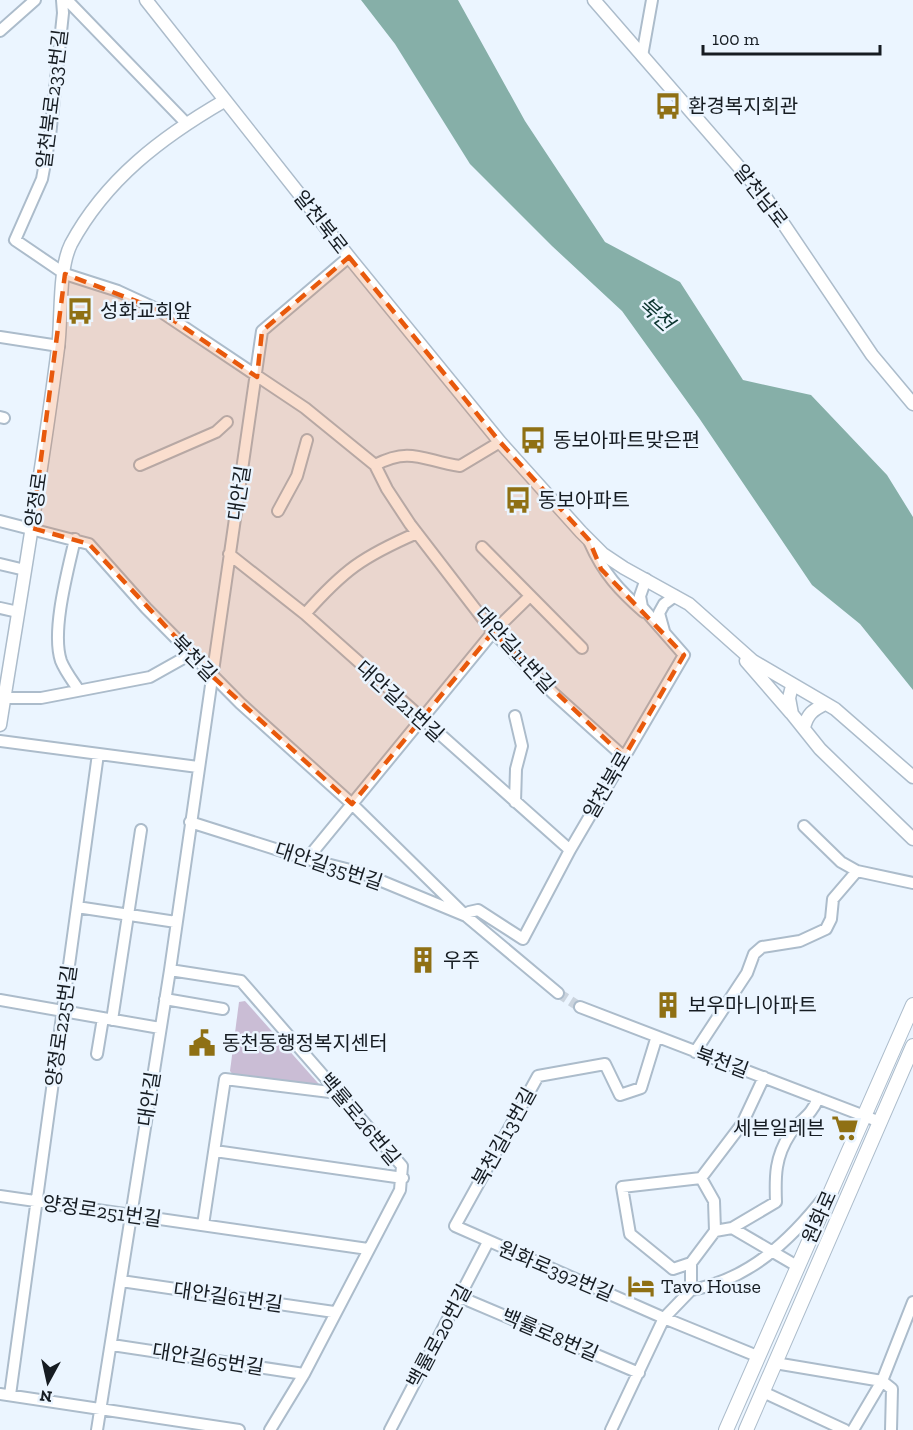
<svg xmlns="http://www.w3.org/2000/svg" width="913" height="1430" viewBox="0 0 913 1430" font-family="'Zilla Slab','Noto Sans KR',serif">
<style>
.green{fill:#cabdd5}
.water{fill:#86afa8}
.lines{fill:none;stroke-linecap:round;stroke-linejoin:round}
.minor-tunnel{stroke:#cbd4de;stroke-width:10;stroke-dasharray:10 5;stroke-linecap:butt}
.minor-casing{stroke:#acbccb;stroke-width:14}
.tertiary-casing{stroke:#acbccb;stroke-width:15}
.secondary-casing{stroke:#acbccb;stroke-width:16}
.minor{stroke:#fff;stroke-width:10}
.tertiary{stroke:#fff;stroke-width:12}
.secondary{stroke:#fff;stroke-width:14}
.marked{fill:#e8590c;fill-opacity:0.2;stroke:#e8590c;stroke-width:4.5;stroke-dasharray:12 8;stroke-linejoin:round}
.labels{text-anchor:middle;stroke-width:5;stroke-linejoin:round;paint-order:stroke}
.street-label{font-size:20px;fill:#161c22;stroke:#ebf5ff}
.poi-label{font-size:20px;fill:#161c22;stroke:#ebf5ff;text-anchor:start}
.water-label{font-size:21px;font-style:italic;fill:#0c352f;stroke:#ebf5ff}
</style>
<rect width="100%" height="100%" fill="#ebf5ff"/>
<path class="green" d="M245 1001 326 1092 234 1076 230 1071 239 1002Z"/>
<path class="water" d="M361 0H458L525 121 605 242 680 282 743 380 811 395 887 475 913 517V690L860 624 812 585 699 418 622 311 552 246 470 164 395 44Z"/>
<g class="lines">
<path class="minor-tunnel" d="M558 993 580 1007"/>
<defs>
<path id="minor" d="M62 0 63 13 50 136 42 179 15 240 65 274 118 291 157 309 305 408 375 465 387 489 410 524 493 632 553 693 624 757
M67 0 186 123
M0 31 35 0
M642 56 652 0
M0 337 59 346
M0 417 4 418
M140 465 216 432 227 422
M375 465C411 446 424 461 460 466L500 442
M278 511 297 476 307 440
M0 521 89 544 146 608 240 703 352 804 466 916 558 993
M75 539C68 570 51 631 61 661 65 671 72 680 78 689
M590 543C603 573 620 591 644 612
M482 547 582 648
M229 554 305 614 570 850
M0 564 25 570
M0 608 18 612
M305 614C344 570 362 557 417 533
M664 631 659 613 664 604 675 596
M4 698H41L150 677 191 654
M0 741 198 767
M515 802 516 769 522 746 515 716
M190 822 307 859 362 873 466 916 469 912 478 910 523 939 570 850 684 655 642 607 640 596 646 579
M804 826 841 862 857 871 913 883
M307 859 493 632 530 596
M77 907 176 922
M170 970 241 981 402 1166 400 1190 304 1374 270 1430
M165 999 223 1009
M0 1000 160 1028
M580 1007 880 1122
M112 1020 141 830
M656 1039 641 1088 620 1095 605 1064 538 1076 455 1226 664 1318 757 1356
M695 1052 747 973 754 954 762 947 800 941 826 929 831 919 833 899 857 871
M97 1054 103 1018
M215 1151 403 1178
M0 1196 368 1249
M203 1225 225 1079 338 1093
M732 1228 776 1202C775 1176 775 1157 790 1134 800 1119 811 1117 818 1098
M715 1231 714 1201 701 1178 742 1124 764 1077
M691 1263 673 1269 630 1234 622 1187 701 1178
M121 1281 334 1312
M691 1290C748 1280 790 1241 825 1196
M691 1290V1263L715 1231 732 1228 797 1266
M460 1297 639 1373
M112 1345 304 1374
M775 1363 882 1381 892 1389 891 1430
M763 1392 845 1430
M0 1394 239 1430
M10 1395 98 754
M97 1430 170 970 262 331 349 257
M390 1430 488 1242
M611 1430 664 1318 691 1290
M853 1430 882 1381 913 1302"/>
<path id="tertiary" d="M146 0 349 257 500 442 581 532 603 554 624 568 689 604 753 661 835 709 913 777
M594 0 766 198 872 355 913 404
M746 661 791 713
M792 686 789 698 792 714 820 749 913 839
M0 725C20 599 42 474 58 348 62 318 58 270 71 244 106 179 162 137 224 101
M804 728C807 714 813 710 825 704"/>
<path id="secondary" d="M726 1430 913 1005
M746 1430 913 1046"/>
</defs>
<use href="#minor" class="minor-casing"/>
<use href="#tertiary" class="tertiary-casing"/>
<use href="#secondary" class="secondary-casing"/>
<use href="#minor" class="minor"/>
<use href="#tertiary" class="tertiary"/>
<use href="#secondary" class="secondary"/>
</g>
<path class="marked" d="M349 257 500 442 589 540 601 569 684 655 624 757 493 632 352 804 212 676 89 544 32 528 65 274 157 309 257 377 262 331Z"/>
<defs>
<symbol id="bus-bare" viewBox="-9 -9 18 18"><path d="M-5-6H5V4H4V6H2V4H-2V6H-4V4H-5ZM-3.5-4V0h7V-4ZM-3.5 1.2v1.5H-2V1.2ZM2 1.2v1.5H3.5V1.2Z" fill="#8f7014" stroke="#ebf5ff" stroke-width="2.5" paint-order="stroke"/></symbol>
<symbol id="building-bare" viewBox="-9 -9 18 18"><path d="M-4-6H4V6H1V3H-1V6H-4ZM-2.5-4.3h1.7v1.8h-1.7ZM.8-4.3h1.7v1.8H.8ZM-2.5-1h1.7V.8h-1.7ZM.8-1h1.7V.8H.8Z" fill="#8f7014" stroke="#ebf5ff" stroke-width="2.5" paint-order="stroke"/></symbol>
<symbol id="civic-bare" viewBox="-9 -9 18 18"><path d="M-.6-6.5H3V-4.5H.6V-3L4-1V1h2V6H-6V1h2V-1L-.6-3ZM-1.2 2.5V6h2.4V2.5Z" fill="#8f7014" stroke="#ebf5ff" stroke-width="2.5" paint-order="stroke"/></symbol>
<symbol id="supermarket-bare" viewBox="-9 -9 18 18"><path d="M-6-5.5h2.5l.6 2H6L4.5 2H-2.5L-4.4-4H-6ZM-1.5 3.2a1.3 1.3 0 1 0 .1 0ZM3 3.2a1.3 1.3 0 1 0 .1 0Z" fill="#8f7014" stroke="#ebf5ff" stroke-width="2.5" paint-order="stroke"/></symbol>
<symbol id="hotel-bare" viewBox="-9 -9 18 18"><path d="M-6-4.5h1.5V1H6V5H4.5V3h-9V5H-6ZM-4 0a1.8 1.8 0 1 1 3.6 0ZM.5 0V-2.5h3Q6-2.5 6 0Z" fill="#8f7014" stroke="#ebf5ff" stroke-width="2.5" paint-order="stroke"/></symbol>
</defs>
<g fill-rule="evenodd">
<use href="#bus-bare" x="649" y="87" width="38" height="38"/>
<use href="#bus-bare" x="61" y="292" width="38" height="38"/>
<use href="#bus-bare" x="514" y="421" width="38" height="38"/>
<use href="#bus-bare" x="499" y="481" width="38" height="38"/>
<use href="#building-bare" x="404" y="941" width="38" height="38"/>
<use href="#building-bare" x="649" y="986" width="38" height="38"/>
<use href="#civic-bare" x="183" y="1024" width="38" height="38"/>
<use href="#supermarket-bare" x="826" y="1109" width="38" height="38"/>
<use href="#hotel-bare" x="622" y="1267" width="38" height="38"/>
</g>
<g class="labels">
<g class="street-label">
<text transform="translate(52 99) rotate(-83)" y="7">알천북로233번길</text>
<text transform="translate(761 196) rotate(52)" y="7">알천남로</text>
<text transform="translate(321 222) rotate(52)" y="7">알천북로</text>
<text transform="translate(239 493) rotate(-81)" y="7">대안길</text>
<text transform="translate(36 500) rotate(-82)" y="7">양정로</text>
<text transform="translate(515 650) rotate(48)" y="7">대안길11번길</text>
<text transform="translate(194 658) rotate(46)" y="7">북천길</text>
<text transform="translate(400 701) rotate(42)" y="7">대안길21번길</text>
<text transform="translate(607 785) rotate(-60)" y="7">알천북로</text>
<text transform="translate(329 866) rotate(18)" y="7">대안길35번길</text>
<text transform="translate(61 1026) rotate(-82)" y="7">양정로225번길</text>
<text transform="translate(722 1062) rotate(20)" y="7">북천길</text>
<text transform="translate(149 1099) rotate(-81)" y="7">대안길</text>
<text transform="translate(360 1119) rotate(50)" y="7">백률로26번길</text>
<text transform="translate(504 1137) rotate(-61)" y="7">북천길13번길</text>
<text transform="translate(102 1211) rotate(8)" y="7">양정로251번길</text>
<text transform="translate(819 1217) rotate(-66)" y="7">원화로</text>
<text transform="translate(556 1271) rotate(23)" y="7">원화로392번길</text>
<text transform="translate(228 1297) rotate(8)" y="7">대안길61번길</text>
<text transform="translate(550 1335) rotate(23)" y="7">백률로8번길</text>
<text transform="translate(439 1336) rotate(-62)" y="7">백률로20번길</text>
<text transform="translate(208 1359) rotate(9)" y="7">대안길65번길</text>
</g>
<g class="poi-label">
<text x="688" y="113">환경복지회관</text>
<text x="100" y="318">성화교회앞</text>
<text x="553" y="447">동보아파트맞은편</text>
<text x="538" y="507">동보아파트</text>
<text x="443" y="967">우주</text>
<text x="688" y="1012">보우마니아파트</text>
<text x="222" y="1050">동천동행정복지센터</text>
<text x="825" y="1135" text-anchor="end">세븐일레븐</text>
<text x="661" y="1293">Tavo House</text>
</g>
<g class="water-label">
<text transform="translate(656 314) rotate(42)" y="7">북천</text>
</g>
</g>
<g transform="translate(48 1382) rotate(188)" stroke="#ebf5ff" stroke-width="4.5" paint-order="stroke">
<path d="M0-4.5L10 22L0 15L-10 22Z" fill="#161c22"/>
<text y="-9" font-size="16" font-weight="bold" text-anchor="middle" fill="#161c22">N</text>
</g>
<path d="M703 45v9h177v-9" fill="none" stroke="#161c22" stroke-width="3"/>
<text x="712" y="45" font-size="18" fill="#161c22" stroke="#ebf5ff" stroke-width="4.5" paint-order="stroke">100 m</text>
</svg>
